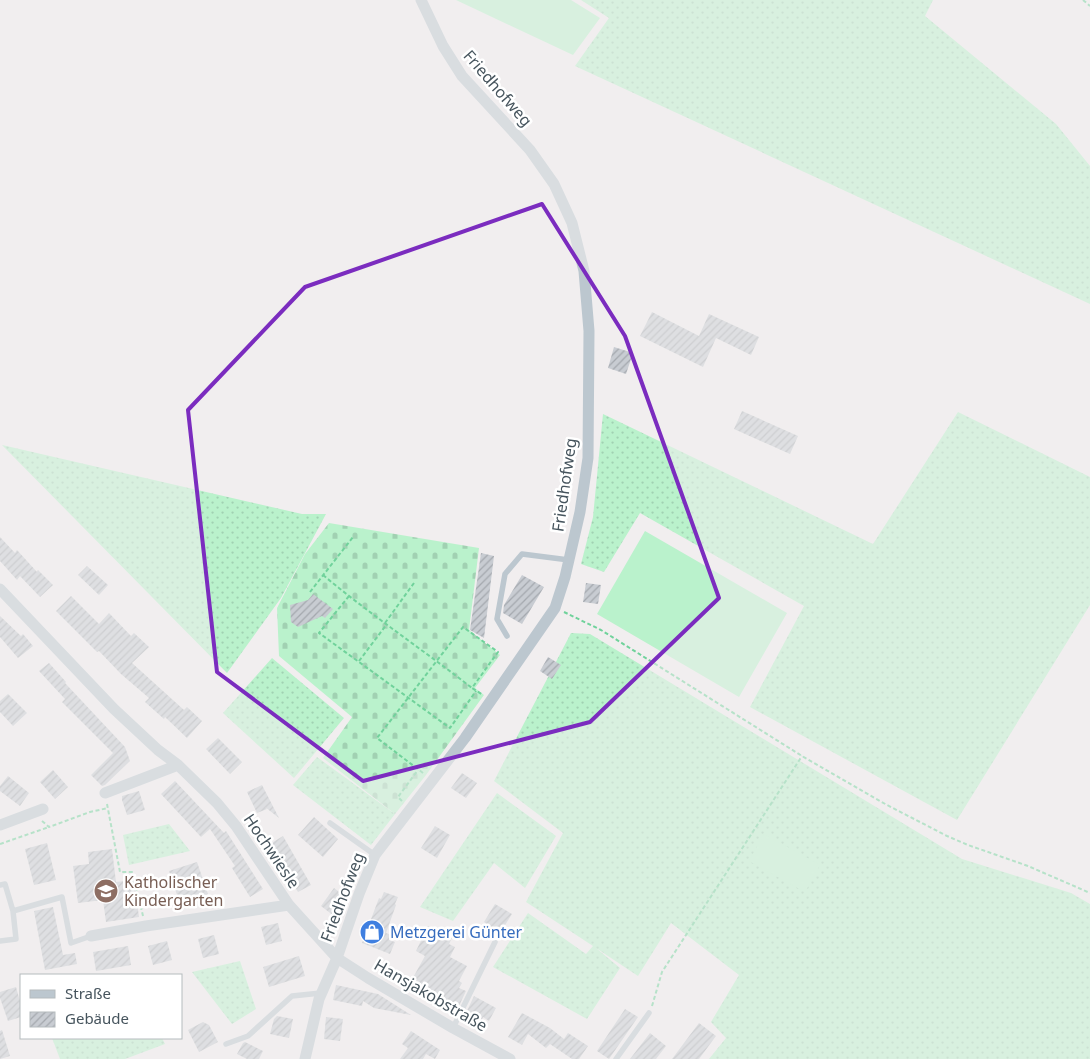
<svg xmlns="http://www.w3.org/2000/svg" width="1090" height="1059" viewBox="0 0 1090 1059" font-family="'Noto Sans',sans-serif">
<style>
.grass{fill:url(#grass-dots)}
.cemetery{fill:url(#cemetery-stones)}
.garden{fill:#baf2cc}
.building{fill:url(#building-hatch)}
.lines{fill:none;stroke-linecap:round;stroke-linejoin:round}
.path{stroke:#70d29b;stroke-width:2;stroke-dasharray:4 2.5;stroke-linecap:butt}
.lane{stroke:#bcc7cf;stroke-width:5.5}
.street{stroke:#bcc7cf;stroke-width:11}
.marked{fill:none;stroke:#7b2cbf;stroke-width:4;stroke-linejoin:round}
.labels{text-anchor:middle;stroke-width:5;stroke-linejoin:round;paint-order:stroke}
.street-label{font-size:16px;fill:#46545d;stroke:#fff}
.education-label{font-size:16px;fill:#785e54;stroke:#fff;text-anchor:start}
.shop-label{font-size:16px;fill:#366cbe;stroke:#fff;text-anchor:start}
</style>
<defs>
<pattern id="grass-dots" width="8" height="8" patternUnits="userSpaceOnUse" patternTransform="scale(1.25)"><rect width="8" height="8" fill="#baf2cc"/><path d="M2 2h.1M6 6h.1" fill="none" stroke="#a1d1b2" stroke-width="1.8" stroke-linecap="round"/></pattern>
<pattern id="cemetery-stones" width="16" height="16" patternUnits="userSpaceOnUse" patternTransform="scale(1.25)"><rect width="16" height="16" fill="#baf2cc"/><path d="M2 7V4a2 2 0 0 1 4 0v3zM10 15v-3a2 2 0 0 1 4 0v3z" fill="#a1d1b2"/></pattern>
<pattern id="building-hatch" width="6" height="6" patternUnits="userSpaceOnUse" patternTransform="scale(1.25)"><rect width="6" height="6" fill="#c8ccd2"/><path d="M-1 1l2-2M0 6l6-6M5 7l2-2" fill="none" stroke="#a4a8ae"/></pattern>
</defs>
<rect width="100%" height="100%" fill="#f1eeef"/>
<path class="grass" d="M581 0H933L925 16 1056 124 1090 166V304L575 66 609 18Z
M958 412 1090 477V605L957 820 750 707 804 606 640 513 604 572 581 564 593 517 603 414 873 544Z
M2 445 302 514H326L281 598 227 673Z
M571 633 590 634 962 859 1071 893 1090 904V1059H709L726 1038 711 1022 739 975 671 923 638 976 596 948 620 968 587 1019 493 967 528 913 586 954 593 946 526 902 563 833 494 781Z
M272 658 344 718 294 778 223 713Z
M317 757 395 814 371 845 293 785Z
M497 793 556 836 525 888 494 863 453 921 420 907Z
M169 824 190 851 129 865 123 835Z
M240 961 256 1009 232 1024 192 972Z
M52 1038H162L165 1044 125 1059H60Z"/>
<path class="cemetery" d="M329 523 479 548 469 630 500 655 475 688 484 695 426 775 395 814 323 758 352 717 279 656 277 608 305 554Z"/>
<path class="garden" d="M456 0H571L600 18 573 55Z
M645 531 787 613 739 697 597 614Z
M764 834 820 865 805 892 749 861Z"/>
<path class="building" d="M652 312 699 336 709 314 759 337 751 355 716 338 703 367 640 336Z
M614 347 633 353 626 374 608 368Z
M742 411 798 436 790 454 734 429Z
M0 537 15 553 17 550 37 572 38 570 53 585 40 597 20 576 17 580 0 561Z
M481 553 494 556 484 638 470 630Z
M87 566 108 585 99 595 78 575Z
M522 575 544 587 522 624 503 613 504 605Z
M586 583 601 585 598 604 583 602Z
M313 594 333 609 325 618 322 616 298 627 291 622 290 605 308 600Z
M71 596 99 624 109 613 131 636 134 633 149 647 132 663 184 710 187 707 202 721 187 738 165 717 164 719 145 702 149 698 121 674 99 651 97 652 56 611Z
M0 616 21 636 23 634 33 646 18 658 0 637Z
M548 657 561 665 552 679 540 671Z
M49 663 66 682 65 683 125 747 130 761 105 785 102 786 91 775 113 753 62 702 65 699 39 671Z
M8 694 27 713 13 726 0 712V701Z
M218 738 242 762 230 774 206 749Z
M53 770 68 787 55 799 40 782Z
M462 773 477 783 466 798 451 788Z
M8 776 29 793 20 806 0 791V786Z
M175 781 224 833 226 831 263 889 250 897 232 868 235 866 210 829 201 837 161 794Z
M262 785 279 818 265 807 267 809 257 813 247 792Z
M139 791 145 810 127 815 122 800V796Z
M314 817 338 839 323 857 298 835Z
M435 826 450 835 437 858 421 848Z
M283 836 311 885 298 892 270 844Z
M47 843 56 880 34 885 25 849Z
M112 849 116 882 134 880 139 917 106 922 103 900 78 903 73 866 89 864 88 852Z
M197 862 208 894 180 904 169 871Z
M334 888 347 898 334 916 321 906Z
M384 892 398 897 395 904 396 905 386 933 391 935 389 940 395 942 390 954 362 943 379 898 381 899Z
M495 904 512 914 500 933 484 922Z
M53 907 63 955 75 953 77 964 45 970 34 911Z
M278 923 282 941 266 945 261 927Z
M428 926 452 938 449 944 455 947 450 957 467 966 459 981 462 983 459 988 466 991 458 1008 410 983 425 956 416 951Z
M214 935 219 954 203 958 198 939Z
M167 941 172 960 153 965 148 946Z
M128 946 131 965 96 971 93 952Z
M299 956 305 976 269 987 263 967Z
M336 985 378 994 411 1015 374 1008 363 1001 362 1006 333 1000Z
M16 987 21 1005V1017L8 1021 0 998V992Z
M474 996 496 1008 489 1021 483 1017 481 1022 466 1013Z
M625 1009 638 1017 609 1059 597 1051Z
M522 1013 550 1028 564 1039 568 1033 588 1046 579 1059H572L550 1044 546 1048 528 1034 522 1045 508 1037Z
M277 1016 293 1019 289 1038 270 1034 274 1019Z
M326 1017 343 1019 340 1041 324 1039Z
M203 1022 209 1025 218 1042 199 1052 188 1030Z
M699 1023 716 1036 699 1059H672Z
M2 1030 10 1056 0 1059V1031Z
M411 1031 440 1050 435 1059 426 1054 423 1059H400L408 1048 402 1044Z
M650 1033 666 1046 656 1059H630Z
M245 1042 263 1051 259 1059H247L237 1054 243 1043Z"/>
<g class="lines">
<path class="path" d="M1083 0 1090 6
M323 575C371 615 423 650 472 688
M310 592 353 537
M349 596 319 633 450 728 476 691
M564 612 601 630 802 756 887 805 947 836 968 845 1028 866 1090 893
M385 623 414 583
M359 661 387 624
M423 773 377 738 463 627 498 652 472 688 483 695
M402 801 398 797 418 770
M107 804 120 872H133L143 916
M42 821 49 827 90 812 108 808
M0 844 49 827
M652 1006 662 972 802 756"/>
<path class="lane" d="M507 636 497 619 505 574 522 554 569 560
M330 823 375 855
M0 885 5 884 13 911 16 939 0 941
M13 911 62 897 71 943 91 936
M453 1028 495 942
M226 1044 248 1036 292 996 321 993
M616 1059 649 1013"/>
<path class="street" d="M0 589 114 709 158 750 178 765 217 803 236 826 289 905 337 958 368 978 453 1028 510 1059
M105 793 178 765
M0 825 43 809
M91 936 146 926 289 905
M305 1059 319 999 337 958 359 894 375 855 465 738 555 608 565 577 580 512 588 458 589 331 584 271 572 223 554 184 530 150 462 76 443 46 421 0"/>
</g>
<path d="M0 0H1090V1059H0ZM542 204 625 336 719 598 590 722 363 781 217 672 188 410 305 287Z" fill="#f1eeef" fill-opacity=".55" fill-rule="evenodd"/>
<path class="marked" d="M542 204 625 336 719 598 590 722 363 781 217 672 188 410 305 287Z"/>
<defs>
<symbol id="school-disc" viewBox="-11 -11 22 22"><circle r="9.5" fill="#8d6e63" stroke="#fff"/><path d="M0-5L7-2L0 1L-7-2ZM-4 1L0 2.5L4 1V4Q0 6-4 4Z" fill="#fff"/></symbol>
<symbol id="shop-disc" viewBox="-11 -11 22 22"><circle r="9.5" fill="#3f7fe0" stroke="#fff"/><path d="M-5-2.5h2.3a2.7 3.5 0 0 1 5.4 0H5L5.5 6h-11ZM-1.5-2.5h3a1.5 2.3 0 0 0-3 0Z" fill="#fff"/></symbol>
</defs>
<g fill-rule="evenodd">
<use href="#school-disc" x="92" y="877" width="28" height="28"/>
<use href="#shop-disc" x="358" y="918" width="28" height="28"/>
</g>
<g class="labels">
<g class="street-label">
<text transform="translate(498 88) rotate(49)" y="6">Friedhofweg</text>
<text transform="translate(564 485) rotate(-82)" y="6">Friedhofweg</text>
<text transform="translate(272 851) rotate(56)" y="6">Hochwiesle</text>
<text transform="translate(342 897) rotate(-69)" y="6">Friedhofweg</text>
<text transform="translate(431 995) rotate(30)" y="6">Hansjakobstraße</text>
</g>
<g class="education-label">
<text x="124" y="888">Katholischer<tspan x="124" dy="18">Kindergarten</tspan></text>
</g>
<g class="shop-label">
<text x="390" y="938">Metzgerei Günter</text>
</g>
</g>
<rect x="20" y="974" width="162" height="65" fill="#ffffff" stroke="#b5bbbe"/>
<rect x="30" y="990" width="25" height="8" fill="#bcc7cf" stroke="#b5bbbe"/>
<text x="65" y="999" font-size="15" fill="#46545d">Straße</text>
<rect x="30" y="1012" width="25" height="15" fill="url(#building-hatch)" stroke="#b5bbbe"/>
<text x="65" y="1024" font-size="15" fill="#46545d">Gebäude</text>
</svg>
